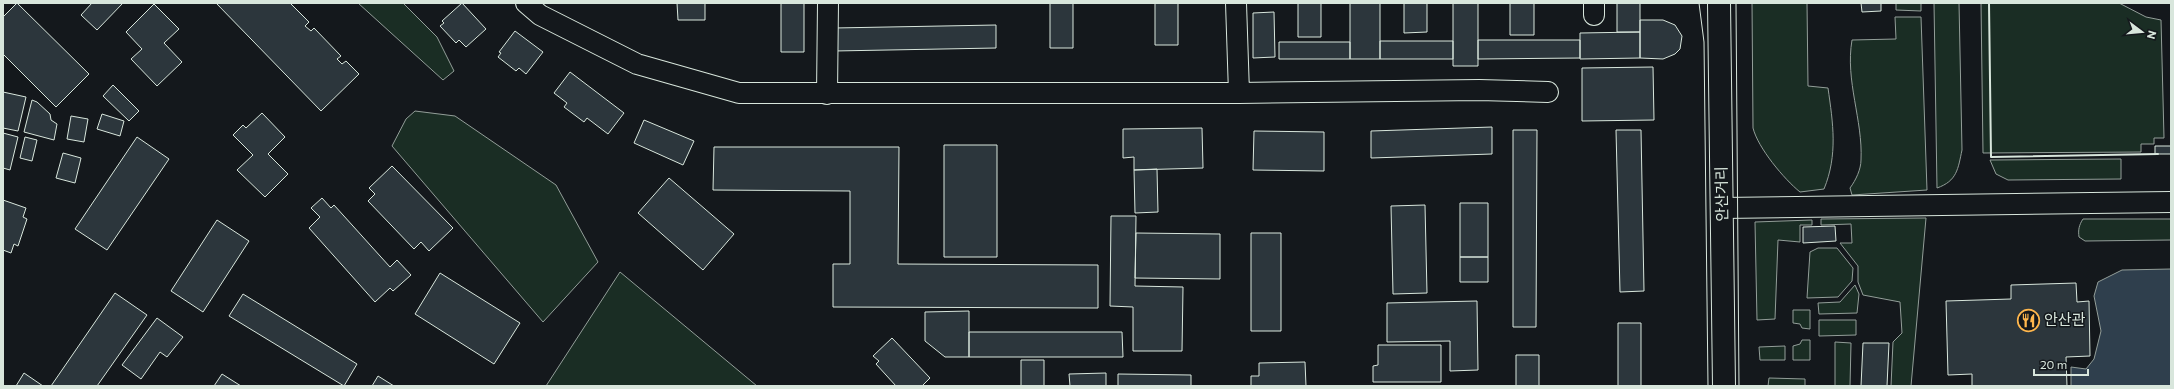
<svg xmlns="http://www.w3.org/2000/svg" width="2174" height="389" viewBox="0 0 2174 389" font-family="Commissioner,'Noto Sans KR',sans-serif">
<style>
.green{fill:#1a2d24;stroke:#939e99}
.water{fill:#2f3f4d;stroke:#939e99}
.building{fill:#2c363c;stroke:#d8e6dc}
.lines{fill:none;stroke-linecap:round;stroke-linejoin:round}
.minor-casing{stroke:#d8e6dc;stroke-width:22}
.major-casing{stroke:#d8e6dc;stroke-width:24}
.minor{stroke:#14181c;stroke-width:20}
.major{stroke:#14181c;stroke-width:22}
.tram{stroke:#d8e6dc;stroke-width:1}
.wall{stroke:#d8e6dc;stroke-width:2}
.labels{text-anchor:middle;stroke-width:3;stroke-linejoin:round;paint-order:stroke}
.street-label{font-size:15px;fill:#d8e6dc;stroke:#14181c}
.poi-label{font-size:15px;fill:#d8e6dc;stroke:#14181c;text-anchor:start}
</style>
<rect width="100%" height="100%" fill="#14181c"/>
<path class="green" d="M358 3H403L437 37 454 71 443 80Z
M1752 3H1807L1808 86 1828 88C1833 123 1838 155 1824 189L1800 192C1784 179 1758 148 1753 128Z
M1896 3H1921V11L1896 10Z
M1934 3H1959L1962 150C1958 169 1957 181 1937 188Z
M1981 3H2119L2146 17 2161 20 2164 138H2154V144H2141V152L1983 153Z
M1895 17H1921L1927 190 1852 195 1850 188C1856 180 1861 169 1861 160 1863 120 1845 81 1852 40L1896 39Z
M415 111 455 116 556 185 598 262 543 322 392 146 406 119Z
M2121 159V179L2008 180 1996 174 1990 160Z
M1926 218 1911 386H1891L1893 342 1902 333 1900 302 1863 295 1858 282V266L1840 243H1852L1851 224 1821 225V219Z
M2083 219H2171V240L2085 241 2079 237C2078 230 2079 225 2083 219Z
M1812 220V225H1800V242L1778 240 1775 319 1757 320 1755 222Z
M1818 248H1837L1853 268 1852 281 1838 297 1807 298 1810 252Z
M620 272 757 386H546Z
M1855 285 1859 294 1857 313 1819 314 1818 303 1840 302Z
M1793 310H1810V329L1802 328 1800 324 1793 323Z
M1819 320H1856V335L1819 336Z
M1802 340H1810V360H1793V346L1800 344Z
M1835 342 1851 343 1850 386H1835Z
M1785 346V360H1760L1759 347Z
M1769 378 1805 379V386H1768Z"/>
<path class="water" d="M2171 269V386H2071V367L2086 369 2094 359 2101 331 2094 296 2098 282 2122 270Z"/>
<path class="building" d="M17 3 89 74 56 107 3 54V17Z
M92 3H123L97 30 81 15Z
M216 3H290L309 22 305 26 311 31 314 28 341 56 337 59 342 64 346 61 359 74 321 111Z
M462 3 486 29 466 47 459 40 456 43 440 26 444 23 442 21Z
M677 3H705V20H678Z
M781 3H804V52H781Z
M1050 3H1073V48H1050Z
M1155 3H1178V45H1155Z
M1298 3H1321V37H1298Z
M1350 3H1380V59H1350Z
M1404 3H1427V32L1404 33Z
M1453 3H1478V66H1453Z
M1510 3H1534V35H1510Z
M1617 3H1640V32H1617Z
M1861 3H1881V11L1862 12Z
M154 4 179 29 164 43 182 62 157 86 131 59 142 49 126 32Z
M1274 12 1275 57 1253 58V13Z
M1640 20H1663L1675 25 1682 36 1680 49 1675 54 1663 59 1640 58Z
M996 25V48L834 51V28Z
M515 31 543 52 526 74 519 68 516 71 498 57 501 53 499 52Z
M1640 32V58L1580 59V33Z
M1478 40H1580V58L1478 59Z
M1380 41H1453V59H1380Z
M1279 42H1350V59H1279Z
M1653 67 1654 120 1582 121V68Z
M570 72 624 113 608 134 587 118 584 122 564 107 567 103 554 93Z
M113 85 139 111 129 121 103 96Z
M3 92 26 97 18 131 3 128Z
M32 100 37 102 50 114 51 120 57 124 54 140 24 132Z
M262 113 285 137 268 154 288 174 265 197 237 170 253 155 233 135 243 125 246 128Z
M102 114 124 121 120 136 97 129Z
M71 116 88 119 84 142 67 139Z
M644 120 694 141 683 165 634 143Z
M1492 127V154L1371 158V131Z
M1202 128 1203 168 1134 170V157L1123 158V129Z
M1513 130H1537L1536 327H1513Z
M1616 130H1641L1644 291 1620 292Z
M1254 131 1324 132V171L1253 170Z
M3 133 18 137 10 170 3 168Z
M25 137 37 140 32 161 20 158Z
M137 137 169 159 107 250 75 229Z
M944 145H997V257H944Z
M2155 146H2171V154H2155Z
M714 147H899L898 264 1098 265V308L833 307V264H850V191L713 190Z
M63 153 81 158 75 183 56 178Z
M392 166 453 228 429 251 421 242 414 249 368 201 375 194 369 188Z
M1157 169 1158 212 1135 213 1134 170Z
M669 178 734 234 703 270 638 213Z
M322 198 331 208 334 205 390 267 397 260 411 275 393 291 390 288 375 302 309 228 320 217 311 208Z
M3 200 26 208 23 217 27 219 18 246 14 244 11 253 3 250Z
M1460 203H1488V257H1460Z
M1425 205 1427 293 1393 294 1391 206Z
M1111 216H1136L1135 286 1183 287 1182 351H1133V307L1110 306Z
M217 220 249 241 203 312 171 291Z
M1835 226 1836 241 1803 243V227Z
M1136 233 1220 234V279L1135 278Z
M1251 233H1281V331H1251Z
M1460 257H1488V282H1460Z
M440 273 520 323 494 364 415 314Z
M2076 283 2077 302 2089 301 2090 356 2066 357 2067 386H1972V374L1948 375 1946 301 2011 299V285Z
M115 293 147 315 97 386H51Z
M243 294 357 364 344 386 229 316Z
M1477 301 1478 370 1450 371V341L1387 342V303Z
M969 311V357H945L925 341V312Z
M157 318 183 337 167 357 160 352 141 379 122 365Z
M1618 323H1641V386H1618Z
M969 332H1122L1123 357H969Z
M892 338 930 378 922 386H896L876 364 879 361 873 356Z
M1863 343H1889L1887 386H1861Z
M1378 345H1441V382H1373V366L1378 365Z
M1516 355H1539V386H1516Z
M1021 360H1044V386H1021Z
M1305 362 1306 386H1251V376H1259V363Z
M24 373 43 386H16Z
M1106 373V386H1070L1069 374Z
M222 374 241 386H214Z
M1118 374 1191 375V386H1118Z
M378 376 394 386H372Z"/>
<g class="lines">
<defs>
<path id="minor" d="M526 3 540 15 637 64 739 93H1239L1479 90 1548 92
M1236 3 1239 93
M1594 15V3
M827 94 828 3
M1722 208 2171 202"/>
<path id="major" d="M1719 3 1724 386"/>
</defs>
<use href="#minor" class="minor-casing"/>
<use href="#major" class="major-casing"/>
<use href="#minor" class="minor"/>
<use href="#major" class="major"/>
<path class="tram" d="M1699 3 1704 42 1708 386
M1736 3 1739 386"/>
<path class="wall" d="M1989 3 1991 157 2158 154"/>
</g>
<defs>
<symbol id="restaurant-ring" viewBox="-11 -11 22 22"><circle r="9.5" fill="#14181c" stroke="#ffb74d" stroke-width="1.5"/><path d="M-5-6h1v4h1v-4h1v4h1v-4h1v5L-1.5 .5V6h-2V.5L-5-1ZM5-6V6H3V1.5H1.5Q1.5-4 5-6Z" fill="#ffb74d"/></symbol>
</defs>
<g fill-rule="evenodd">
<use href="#restaurant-ring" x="2016" y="308" width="25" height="25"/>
</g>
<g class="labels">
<g class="street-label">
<text transform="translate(1722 194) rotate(-91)" y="5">안산거리</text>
</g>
<g class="poi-label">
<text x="2044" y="325">안산관</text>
</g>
</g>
<rect width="2174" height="389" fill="none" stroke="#d8e6dc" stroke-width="8"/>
<g transform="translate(2142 32) rotate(106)" stroke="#14181c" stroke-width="3" paint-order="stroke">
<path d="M0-3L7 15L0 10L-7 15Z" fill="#d8e6dc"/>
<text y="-6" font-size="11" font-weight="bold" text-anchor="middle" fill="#d8e6dc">N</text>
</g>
<path d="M2034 369v6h54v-6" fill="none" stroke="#d8e6dc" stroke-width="2"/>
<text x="2040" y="369" font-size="12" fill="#d8e6dc" stroke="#14181c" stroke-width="3" paint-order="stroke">20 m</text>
</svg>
